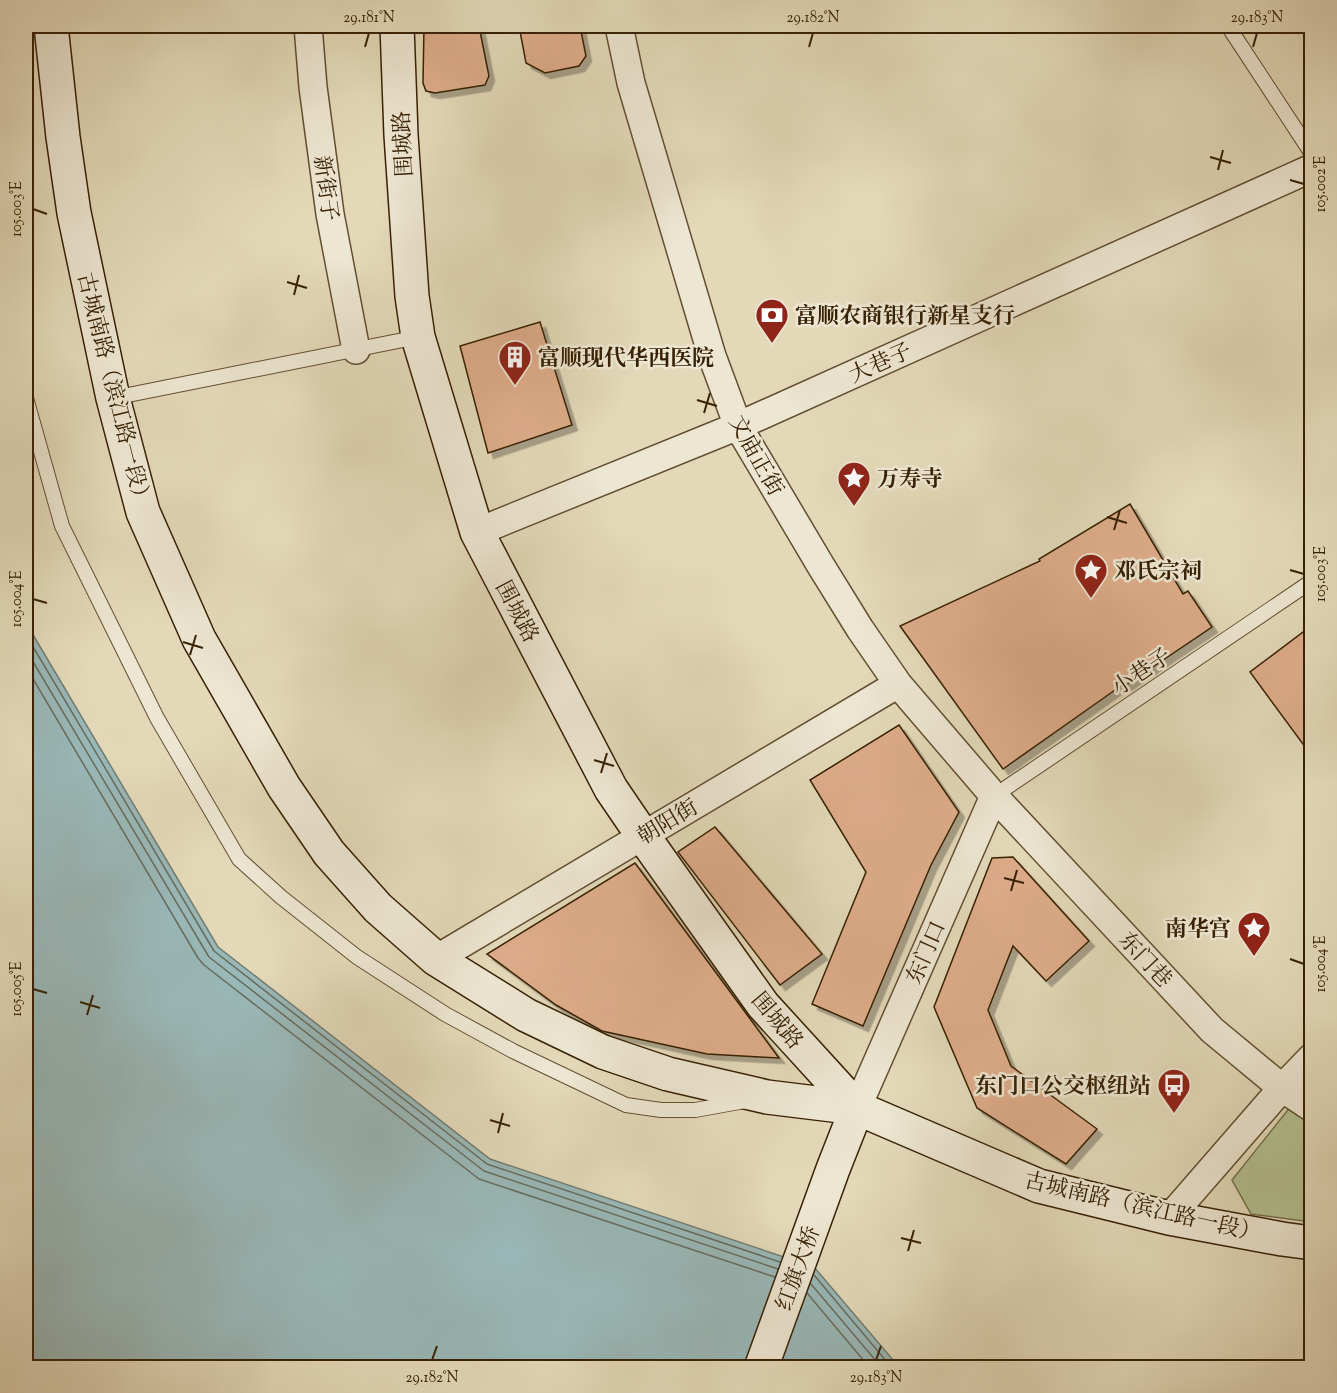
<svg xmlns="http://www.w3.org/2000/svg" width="1337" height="1393" viewBox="0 0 1337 1393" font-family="'Sorts Mill Goudy','Noto Serif SC',serif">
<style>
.green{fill:#b3bf90;stroke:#75704a;stroke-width:1.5}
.water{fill:#99b8b8;stroke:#727c70;stroke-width:1.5}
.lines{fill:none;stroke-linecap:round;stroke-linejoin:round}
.shore{stroke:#686c5e;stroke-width:1.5}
.building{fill:#deac8a;stroke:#372104;stroke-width:1.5;filter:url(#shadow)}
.lane-casing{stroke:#624f31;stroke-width:16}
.street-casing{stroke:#624f31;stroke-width:30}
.secondary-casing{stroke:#372104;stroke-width:36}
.lane{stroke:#ede6d2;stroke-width:14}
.street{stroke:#ede6d2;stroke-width:27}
.secondary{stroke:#ede6d2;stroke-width:33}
.ticks{fill:none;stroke:#372104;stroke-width:2}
.labels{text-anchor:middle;stroke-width:5;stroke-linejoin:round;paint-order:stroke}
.street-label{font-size:22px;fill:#372104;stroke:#ede6d2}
.poi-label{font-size:22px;font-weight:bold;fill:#372104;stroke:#ede6d2;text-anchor:start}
.neatline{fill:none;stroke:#372104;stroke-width:2}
.ticks-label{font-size:15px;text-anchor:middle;fill:#372104}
</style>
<defs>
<filter id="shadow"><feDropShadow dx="5.5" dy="5.5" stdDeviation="0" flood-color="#0004"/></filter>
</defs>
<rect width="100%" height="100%" fill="#e3d9b9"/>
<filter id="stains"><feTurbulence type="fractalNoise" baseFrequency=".00333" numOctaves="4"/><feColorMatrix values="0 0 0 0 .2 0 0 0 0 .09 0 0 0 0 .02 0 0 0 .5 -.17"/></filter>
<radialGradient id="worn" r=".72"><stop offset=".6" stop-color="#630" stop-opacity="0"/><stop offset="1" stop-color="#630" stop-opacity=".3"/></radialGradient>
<path class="green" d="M1291 1106 1311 1121V1222L1251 1214 1232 1180Z"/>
<path class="water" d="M26 623 218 947 490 1159 814 1267 899 1367H26Z"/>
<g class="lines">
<path class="shore" d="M26 635 214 951 487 1164 780 1262
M26 650 209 957 484 1171 778 1269
M26 667 198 958 204 965 479 1179 775 1277
M814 1275 892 1368
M811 1284 882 1368
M807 1293 870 1368"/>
</g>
<path class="building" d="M424 26H479L489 76 485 85 435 93 426 91 423 83Z
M519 26H580L586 56 579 66 545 73 526 63Z
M540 322 572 425 488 453 460 346Z
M1130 504 1183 594 1188 591 1212 627 1126 685 1125 683 1003 769 900 626 1040 561 1039 559Z
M1311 626V755L1250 672Z
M899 725 959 812 931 865 863 1026 812 1004 866 872 810 780Z
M715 827 822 954 780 985 678 852Z
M1013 857 1089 941 1046 981 1013 946 988 1010 1011 1066 1097 1129 1066 1164 977 1108 934 1007 992 858Z
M635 863 748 1016 779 1058 707 1054 602 1031 556 1005 487 954Z"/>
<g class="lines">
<defs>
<path id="lane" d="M1228 26 1312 154
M26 398 62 526 157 718 239 859 281 897 357 957 445 1014 513 1051 626 1105 661 1110H695L745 1101
M113 398 418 337
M994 796 1312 581"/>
<path id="street" d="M308 26 313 87 330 214 356 350
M619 26 631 83 712 356 738 426 821 566 860 629 898 684 994 796 1212 1030 1282 1088 1312 1108
M477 532 738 426 1312 168
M436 959 898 684
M857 1108 994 796
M1169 1218 1282 1088 1312 1057"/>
<path id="secondary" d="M51 26 63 137 74 213 113 398 143 512 199 639 284 787 329 853 378 908 436 959 526 1015 603 1052 668 1074 767 1097 857 1108 1039 1186 1169 1218 1282 1239 1312 1243
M397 26 401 135 412 296 418 337 477 532 611 789 643 836 763 1005 857 1108
M761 1368 833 1169 857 1108"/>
</defs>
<use href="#lane" class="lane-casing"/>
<use href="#street" class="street-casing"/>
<use href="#secondary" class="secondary-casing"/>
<use href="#lane" class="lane"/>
<use href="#street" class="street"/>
<use href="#secondary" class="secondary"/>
</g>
<path class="ticks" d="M365 47 369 33M809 47 813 33M1253 47 1257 33M1210 157 1231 163M1218 170 1223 150M1290 180 1304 184M33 209 47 214M287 282 307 288M294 295 299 275M697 400 717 406M704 413 710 393M1107 517 1127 523M1114 530 1120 510M1290 570 1304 574M33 599 47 603M183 642 203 648M190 655 196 635M594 760 614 766M601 773 607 753M1004 878 1024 883M1011 891 1017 870M1290 959 1304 964M33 989 47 993M80 1002 100 1008M87 1015 93 995M490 1120 510 1126M498 1133 503 1113M901 1238 921 1243M908 1251 914 1230M432 1360 437 1346M876 1360 881 1346"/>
<defs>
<symbol id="bank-pin" viewBox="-11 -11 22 30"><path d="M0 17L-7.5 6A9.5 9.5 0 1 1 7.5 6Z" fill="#8f2418" stroke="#ede6d2"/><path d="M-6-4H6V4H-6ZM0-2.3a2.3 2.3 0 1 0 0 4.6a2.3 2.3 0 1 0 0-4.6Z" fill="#fff"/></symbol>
<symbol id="building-pin" viewBox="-11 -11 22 30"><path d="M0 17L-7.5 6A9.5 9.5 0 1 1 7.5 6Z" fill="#8f2418" stroke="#ede6d2"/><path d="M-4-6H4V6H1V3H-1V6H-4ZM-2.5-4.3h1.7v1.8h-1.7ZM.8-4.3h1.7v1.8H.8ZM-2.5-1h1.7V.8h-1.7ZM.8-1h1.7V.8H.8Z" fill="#fff"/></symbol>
<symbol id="sight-pin" viewBox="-11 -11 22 30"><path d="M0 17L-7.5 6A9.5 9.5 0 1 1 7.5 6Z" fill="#8f2418" stroke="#ede6d2"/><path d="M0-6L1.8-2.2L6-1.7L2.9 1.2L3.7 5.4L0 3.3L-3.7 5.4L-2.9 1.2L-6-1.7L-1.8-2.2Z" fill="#fff"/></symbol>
<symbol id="bus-pin" viewBox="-11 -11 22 30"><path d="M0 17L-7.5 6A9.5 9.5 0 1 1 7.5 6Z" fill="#8f2418" stroke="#ede6d2"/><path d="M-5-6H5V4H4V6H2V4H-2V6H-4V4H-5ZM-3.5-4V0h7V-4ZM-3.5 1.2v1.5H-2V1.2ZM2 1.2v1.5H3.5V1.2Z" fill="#fff"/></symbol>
</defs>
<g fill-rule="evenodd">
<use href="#bank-pin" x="753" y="296" width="38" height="52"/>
<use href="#building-pin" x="496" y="338" width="38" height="52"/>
<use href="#sight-pin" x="835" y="459" width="38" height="52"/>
<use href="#sight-pin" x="1072" y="551" width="38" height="52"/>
<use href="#sight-pin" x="1235" y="909" width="38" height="52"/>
<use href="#bus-pin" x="1155" y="1066" width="38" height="52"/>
</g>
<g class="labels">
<g class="street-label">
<text transform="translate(402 144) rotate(-93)" y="8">围城路</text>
<text transform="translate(327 188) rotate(82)" y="8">新街子</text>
<text transform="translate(880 362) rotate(-24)" y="8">大巷子</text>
<text transform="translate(115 390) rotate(76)" y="8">古城南路（滨江路一段）</text>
<text transform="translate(757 455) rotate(61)" y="8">文庙正街</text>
<text transform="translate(518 611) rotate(62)" y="8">围城路</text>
<text transform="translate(1141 671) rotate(-34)" y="8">小巷子</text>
<text transform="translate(667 821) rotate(-31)" y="8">朝阳街</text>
<text transform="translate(925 952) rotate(-66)" y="8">东门口</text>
<text transform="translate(1146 959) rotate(47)" y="8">东门巷</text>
<text transform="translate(778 1020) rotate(50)" y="8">围城路</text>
<text transform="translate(1143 1206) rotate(13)" y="8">古城南路（滨江路一段）</text>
<text transform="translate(797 1268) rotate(-70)" y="8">红旗大桥</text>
</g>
<g class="poi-label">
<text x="795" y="323">富顺农商银行新星支行</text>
<text x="538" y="365">富顺现代华西医院</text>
<text x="877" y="486">万寿寺</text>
<text x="1114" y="578">邓氏宗祠</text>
<text x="1231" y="936" text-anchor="end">南华宫</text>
<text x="1151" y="1093" text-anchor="end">东门口公交枢纽站</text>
</g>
</g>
<rect width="1337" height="1393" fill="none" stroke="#e3d9b9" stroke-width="66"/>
<rect x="33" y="33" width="1271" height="1327" class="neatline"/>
<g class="ticks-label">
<text x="369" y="22">29.181°N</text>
<text x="813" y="22">29.182°N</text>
<text x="1257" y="22">29.183°N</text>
<text transform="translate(1320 184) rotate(-90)" y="5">105.002°E</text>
<text transform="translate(16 209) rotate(-90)" y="5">105.003°E</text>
<text transform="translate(1320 574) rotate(-90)" y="5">105.003°E</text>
<text transform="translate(16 599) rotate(-90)" y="5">105.004°E</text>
<text transform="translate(1320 964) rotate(-90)" y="5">105.004°E</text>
<text transform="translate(16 989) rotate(-90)" y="5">105.005°E</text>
<text x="432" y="1382">29.182°N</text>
<text x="876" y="1382">29.183°N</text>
</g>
<rect width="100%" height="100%" filter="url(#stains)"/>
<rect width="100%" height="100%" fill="url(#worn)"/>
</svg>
